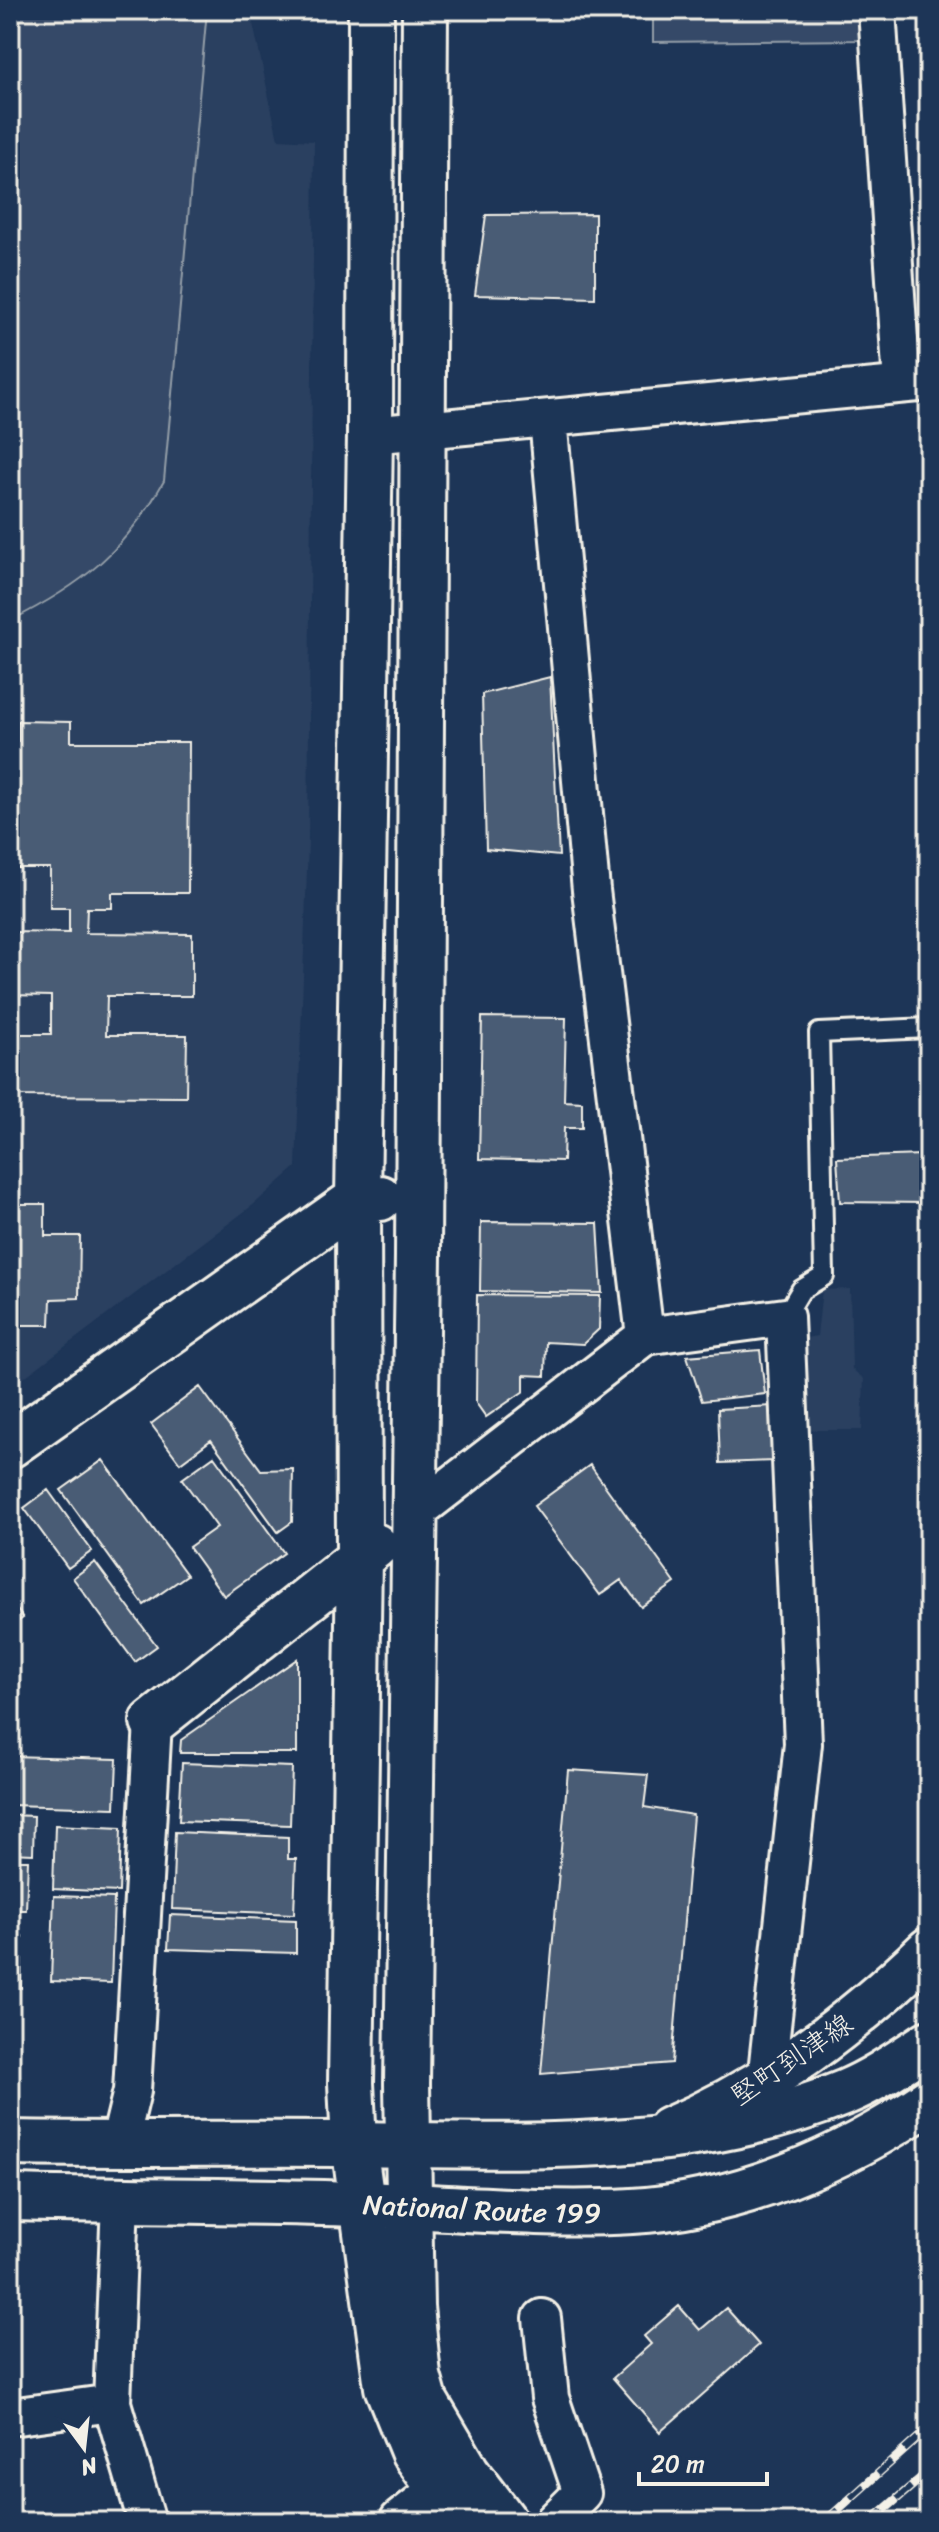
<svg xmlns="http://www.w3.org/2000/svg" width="939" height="2532" viewBox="0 0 939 2532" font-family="Sriracha,'Klee One',sans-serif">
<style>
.built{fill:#2a4060}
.green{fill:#354a67;stroke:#949ea8;stroke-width:2}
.building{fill:#485b74;stroke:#f4f1e8;stroke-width:2}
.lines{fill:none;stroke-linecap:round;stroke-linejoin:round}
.service-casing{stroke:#f4f1e8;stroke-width:24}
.minor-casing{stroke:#f4f1e8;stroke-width:42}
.tertiary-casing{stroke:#f4f1e8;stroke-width:50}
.secondary-casing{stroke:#f4f1e8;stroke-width:50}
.trunk-casing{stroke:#f4f1e8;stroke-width:50}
.service{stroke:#1d3557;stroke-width:18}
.minor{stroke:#1d3557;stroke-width:36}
.tertiary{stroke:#1d3557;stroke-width:44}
.secondary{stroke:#1d3557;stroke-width:44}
.trunk{stroke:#1d3557;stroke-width:44}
.rail-casing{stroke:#f4f1e8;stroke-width:9}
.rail{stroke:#1d3557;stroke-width:6;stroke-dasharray:18;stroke-linecap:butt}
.labels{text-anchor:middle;stroke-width:6;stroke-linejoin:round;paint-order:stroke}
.street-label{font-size:28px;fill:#f4f1e8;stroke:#1d3557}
</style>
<rect width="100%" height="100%" fill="#1d3557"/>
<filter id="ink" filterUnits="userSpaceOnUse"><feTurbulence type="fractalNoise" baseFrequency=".0125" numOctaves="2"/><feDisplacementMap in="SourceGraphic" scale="16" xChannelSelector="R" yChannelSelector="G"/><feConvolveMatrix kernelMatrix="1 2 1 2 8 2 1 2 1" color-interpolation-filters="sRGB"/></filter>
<g filter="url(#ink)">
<path class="built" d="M10 10H250L278 139 314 141 308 842 296 1167 253 1205 10 1388Z
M850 1289 852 1369 864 1379 862 1430H801L800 1339 817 1336 822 1290Z"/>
<path class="green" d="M10 10H207L164 481C124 552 82 585 10 621Z
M653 10H864L866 40 653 42Z"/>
<path class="building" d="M595 214V298L475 295 486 215Z
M550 677 559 856 486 849 482 694Z
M18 721 71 722V742H189L188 893H112V908H87L86 933 192 934V996H107L106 1035H187L186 1097 10 1096V1034H51V996L10 995V932L69 933V908H50V868H10V741H18Z
M482 1017 566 1018 564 1101 582 1102V1128H564L563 1161 479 1159Z
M922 1155 929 1156V1255L927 1203 840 1202 837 1158Z
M10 1204H45V1236H80L79 1298 51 1299 50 1325H13L12 1349Z
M481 1222 598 1223 602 1293 480 1291Z
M477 1295 600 1296 599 1329 583 1344 546 1342 545 1376 524 1375V1391L486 1417 476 1403Z
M760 1350 765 1394 702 1401 687 1356Z
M200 1387 261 1470 293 1469 292 1522 278 1532 211 1440 180 1463 151 1424Z
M773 1406 775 1461 720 1463 718 1409Z
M214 1456 284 1553 224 1596 189 1547 217 1527 182 1479Z
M103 1460 187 1575 144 1605 61 1490Z
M590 1465 675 1583 641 1607 621 1580 600 1595 534 1506Z
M48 1490 92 1551 68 1568 24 1508Z
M95 1562 157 1646 135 1662 73 1578Z
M10 1600 23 1618 10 1627Z
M297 1659V1753H180L181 1740Z
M10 1756 117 1759 115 1808 10 1805Z
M182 1763 292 1767 290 1825 179 1821Z
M568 1770 648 1775 644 1807 693 1815 672 2063 541 2074Z
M10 1815 34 1816 33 1854 10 1853Z
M55 1825 121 1828 119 1892 53 1889Z
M175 1832 288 1837V1859H296L294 1914 172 1909Z
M10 1860H28L26 1910H10Z
M54 1896 114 1898 111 1983 51 1981Z
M170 1915 296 1920V1953L168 1949Z
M10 1936H22L21 1988 10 1987Z
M679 2306 700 2330 726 2308 759 2345 660 2432 613 2378 651 2344 644 2336Z"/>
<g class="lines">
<defs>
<path id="service" d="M785 1317 801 1290 824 1276 819 1033 929 1028"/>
<path id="minor" d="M877 10 902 384
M548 419 591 890 645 1336
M370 435 929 382
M414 1514 645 1336 785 1317 803 1744 766 2081
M119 2145 132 2091 153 1722
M120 2201 112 2403 147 2522
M542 2318 550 2398 582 2493 553 2522
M10 2417 112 2403"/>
<path id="tertiary" d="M371 10 370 435 358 1199 359 1558 351 2083 354 2144 387 2387 413 2451 463 2522
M425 10 418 1256 407 2084 411 2307 418 2376 425 2401 467 2472 505 2522
M10 1445 358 1199 380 1198
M153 1722 375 1546
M402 2522 462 2475"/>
<path id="secondary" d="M669 2130C768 2088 852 2024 929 1950"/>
<g id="trunk">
<path d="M10 2143C125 2145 240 2143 355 2144 520 2146 691 2156 846 2092 875 2080 903 2060 929 2043"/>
<path id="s1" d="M10 2198C127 2201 244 2200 360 2204 451 2207 541 2216 632 2211 738 2205 843 2160 929 2101"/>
</g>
</defs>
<use href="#service" class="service-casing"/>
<use href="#minor" class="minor-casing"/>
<use href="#tertiary" class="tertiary-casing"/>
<use href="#secondary" class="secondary-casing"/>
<use href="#trunk" class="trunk-casing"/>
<use href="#service" class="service"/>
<use href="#minor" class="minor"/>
<use href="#tertiary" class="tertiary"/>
<use href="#secondary" class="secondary"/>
<use href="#trunk" class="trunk"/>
<defs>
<path id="rail" d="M824 2522 929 2428
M870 2522 929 2471"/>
</defs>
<use href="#rail" class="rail-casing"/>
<use href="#rail" class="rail"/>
</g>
</g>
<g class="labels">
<g class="street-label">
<text transform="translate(791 2059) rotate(-34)" y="10">堅町到津線</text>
<text dy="10" stroke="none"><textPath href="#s1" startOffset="472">National Route 199</textPath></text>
</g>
</g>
<rect width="939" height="2532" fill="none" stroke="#1d3557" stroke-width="40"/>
<rect x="20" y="20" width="899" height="2492" fill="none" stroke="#f4f1e8" stroke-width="3" filter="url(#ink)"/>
<g transform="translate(84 2448) rotate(165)" stroke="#1d3557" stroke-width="6" paint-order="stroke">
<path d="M0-6L14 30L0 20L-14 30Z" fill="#f4f1e8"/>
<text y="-12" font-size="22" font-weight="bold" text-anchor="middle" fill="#f4f1e8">N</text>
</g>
<path d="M639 2472v12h128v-12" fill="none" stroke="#f4f1e8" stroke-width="4"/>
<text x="651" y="2472" font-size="24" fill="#f4f1e8" stroke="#1d3557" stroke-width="6" paint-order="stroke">20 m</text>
</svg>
